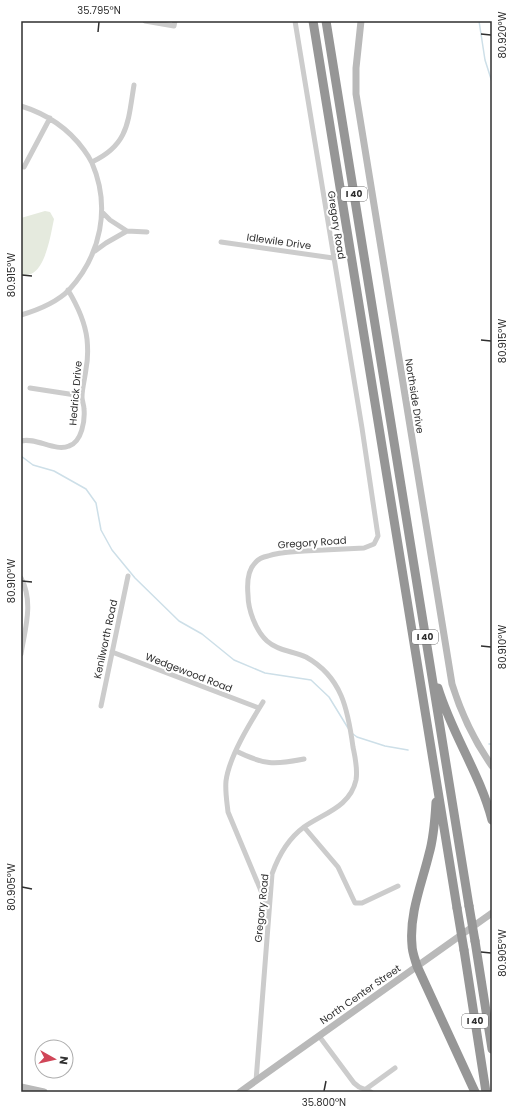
<svg xmlns="http://www.w3.org/2000/svg" width="513" height="1113" viewBox="0 0 513 1113" font-family="Poppins,sans-serif">
<style>
.green{fill:#e5eade}
.lines{fill:none;stroke-linecap:round;stroke-linejoin:round}
.stream{stroke:#cddfe8;stroke-width:1.5}
.street{stroke:#ccc;stroke-width:5}
.secondary{stroke:#b9b9b9;stroke-width:7}
.highway{stroke:#969696;stroke-width:9}
.highway-bridge{stroke:#969696;stroke-width:9}
.ticks{fill:none;stroke:#2f2f2f;stroke-width:1.5}
.labels{text-anchor:middle;stroke-width:4;stroke-linejoin:round;paint-order:stroke}
.shield{fill:#fff;stroke:#6d6d6d;stroke-width:1}
.shield-label{font-size:9px;font-weight:bold;fill:#2f2f2f}
.street-label{font-size:10px;fill:#2f2f2f;stroke:#fff}
.neatline{fill:none;stroke:#2f2f2f;stroke-width:1.5}
.ticks-label{font-size:10px;text-anchor:middle;fill:#2f2f2f}
</style>
<rect width="100%" height="100%" fill="#fff"/>
<path class="green" d="M45 211 50 212 54 219C51 233 46 268 31 274 28 275 24 275 21 275V218Z"/>
<g class="lines">
<path class="stream" d="M479 21 485 60 492 82
M21 456 33 465 54 471 86 489 96 503 101 530 112 550 135 578 179 621 202 634 234 660 265 673 311 680 329 697 348 728
M353 734 357 737 385 746 408 750
M489 744H492"/>
<path class="street" d="M145 21 174 26 175 21
M21 106C47 114 68 128 84 150 87 154 90 159 92 163 111 207 101 255 69 290 57 302 38 310 21 315
M92 162C129 145 128 121 134 85
M24 167 50 118
M102 212 110 220 127 231 147 232
M221 242 333 258
M95 251 106 243 127 231
M30 388 82 396
M21 441C36 437 55 452 69 446 82 442 85 420 84 409 84 405 82 401 82 397 82 388 85 378 86 369 88 359 88 349 87 339 85 322 77 305 68 290
M21 578C34 602 25 629 21 654
M112 652 259 708
M263 702C250 723 229 757 226 781 225 792 227 802 228 812L269 910
M101 706 128 576
M236 751C264 765 274 765 304 759
M304 827 338 867 355 903H362L398 886
M319 1036 354 1083 359 1087 371 1092
M256 1081 272 874C278 857 289 838 304 827 324 813 350 807 356 780 358 769 355 757 353 747 348 710 342 677 306 657 293 651 278 651 267 641 256 631 248 610 248 595 247 584 247 571 255 563 258 559 263 557 268 556 279 552 292 552 304 551 324 550 344 549 364 548L374 544 378 536 362 428 295 21
M366 1089 395 1068"/>
<path class="secondary" d="M361 21 356 68V94L452 684C461 713 475 742 492 766
M21 1087 44 1092
M240 1092 492 913"/>
<path class="highway" d="M313 21 457 908
M326 21 469 906
M438 688C452 734 480 774 492 820
M436 802C435 819 434 837 429 854 422 883 409 914 412 945 412 952 415 959 417 966L475 1092
M475 941 492 1049
M464 950 486 1092"/>
<path class="highway-bridge" d="M469 906 475 941
M457 908 464 950"/>
</g>
<path class="ticks" d="M98 32 99 22M481 34 491 35M22 275 32 276M481 340 491 341M22 581 32 582M481 646 491 647M22 887 32 889M481 952 491 953M324 1091 326 1081"/>
<g class="labels">
<g class="shield">
<rect x="341" y="187" width="26" height="14" rx="3"/>
<rect x="412" y="630" width="26" height="14" rx="3"/>
<rect x="462" y="1014" width="26" height="14" rx="3"/>
</g>
<g class="shield-label">
<text x="354" y="197">I 40</text>
<text x="425" y="640">I 40</text>
<text x="475" y="1024">I 40</text>
</g>
<g class="street-label">
<text transform="translate(337 225) rotate(81)" y="4">Gregory Road</text>
<text transform="translate(279 241) rotate(8)" y="4">Idlewile Drive</text>
<text transform="translate(75 393) rotate(-85)" y="4">Hedrick Drive</text>
<text transform="translate(415 396) rotate(81)" y="4">Northside Drive</text>
<text transform="translate(312 542) rotate(-4)" y="4">Gregory Road</text>
<text transform="translate(105 639) rotate(-78)" y="4">Kenilworth Road</text>
<text transform="translate(189 672) rotate(21)" y="4">Wedgewood Road</text>
<text transform="translate(261 908) rotate(-84)" y="4">Gregory Road</text>
<text transform="translate(360 994) rotate(-35)" y="4">North Center Street</text>
</g>
</g>
<rect width="513" height="1113" fill="none" stroke="#ffffff" stroke-width="44"/>
<g transform="translate(54 1059) rotate(98)"><circle r="19" fill="#ffffff" stroke="#acacac"/>
<path d="M0-3L7 15L0 10L-7 15Z" fill="#d04658"/>
<text y="-6" font-size="11" font-weight="bold" text-anchor="middle" fill="#2f2f2f">N</text>
</g>
<rect x="22" y="22" width="469" height="1069" class="neatline"/>
<g class="ticks-label">
<text x="99" y="14">35.795°N</text>
<text transform="translate(502 35) rotate(-90)" y="4">80.920°W</text>
<text transform="translate(11 275) rotate(-90)" y="4">80.915°W</text>
<text transform="translate(502 341) rotate(-90)" y="4">80.915°W</text>
<text transform="translate(11 581) rotate(-90)" y="4">80.910°W</text>
<text transform="translate(502 647) rotate(-90)" y="4">80.910°W</text>
<text transform="translate(11 887) rotate(-90)" y="4">80.905°W</text>
<text transform="translate(502 953) rotate(-90)" y="4">80.905°W</text>
<text x="324" y="1106">35.800°N</text>
</g>
</svg>
